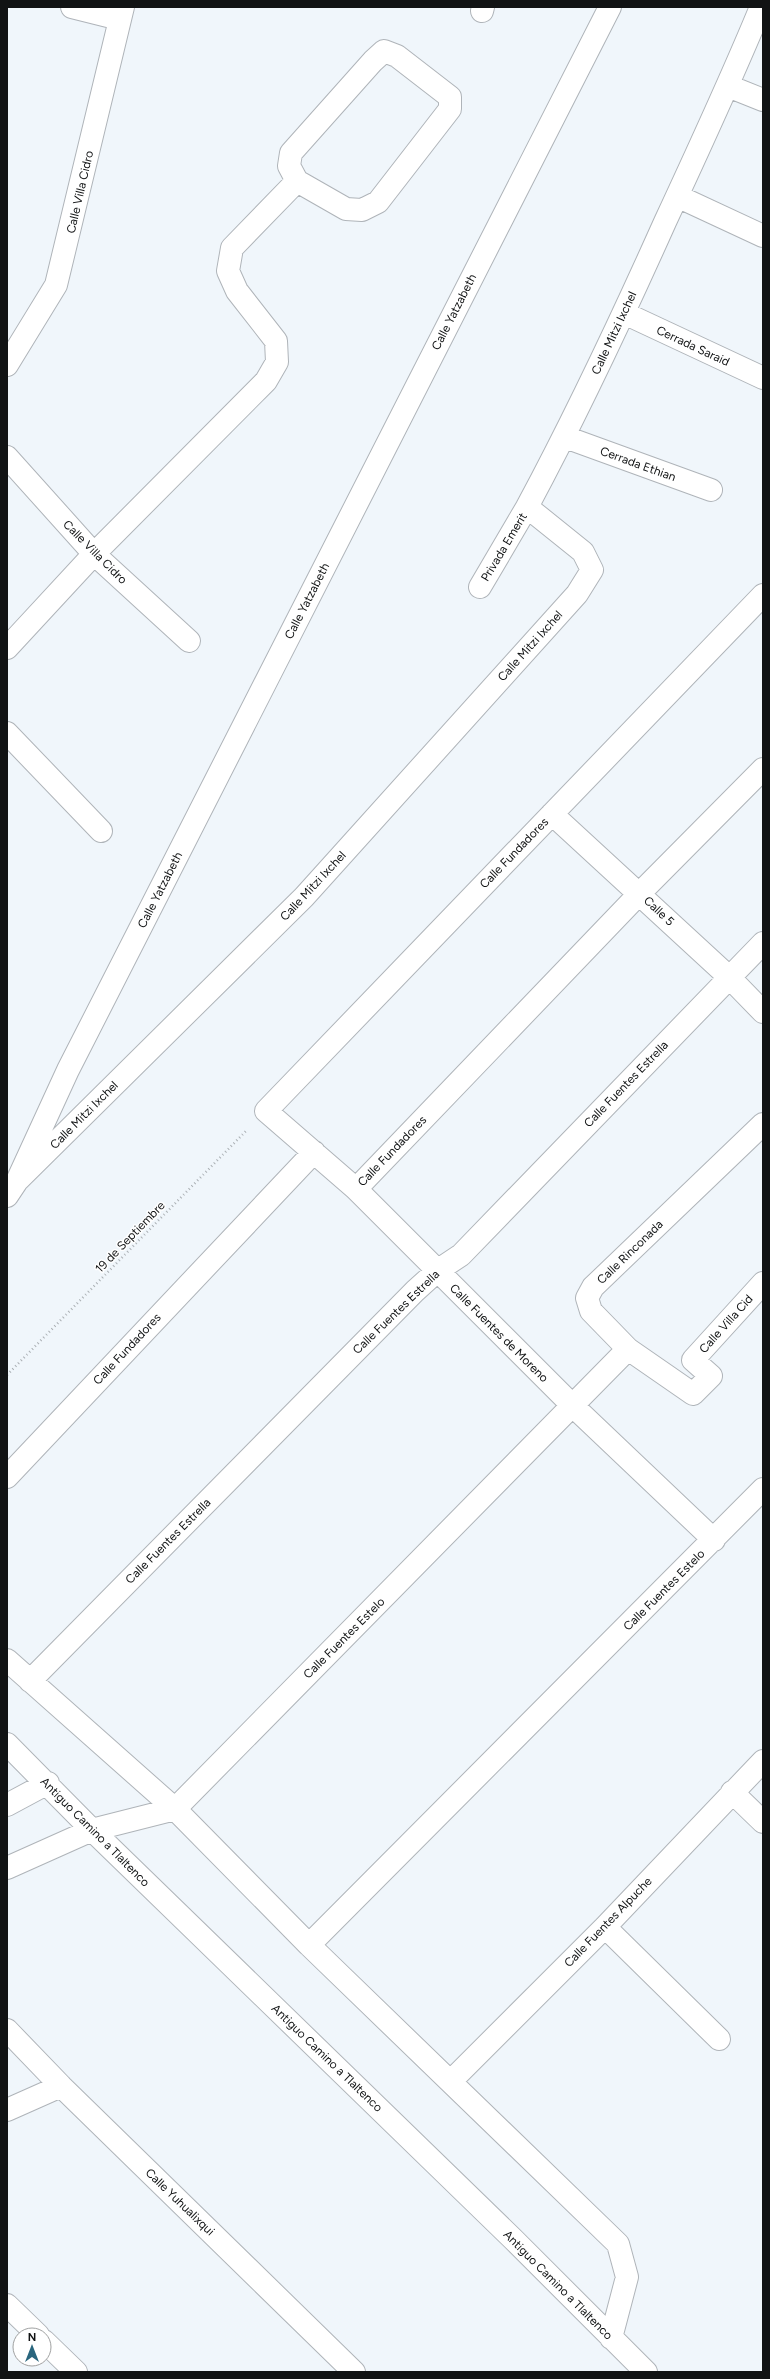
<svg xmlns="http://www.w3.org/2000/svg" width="770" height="2379" viewBox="0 0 770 2379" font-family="Figtree,sans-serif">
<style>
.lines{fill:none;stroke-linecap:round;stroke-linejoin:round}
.minor-casing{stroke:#afb4b9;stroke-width:24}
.path{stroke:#abb0b4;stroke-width:2.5;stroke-dasharray:1 3;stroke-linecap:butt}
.minor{stroke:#fff;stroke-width:22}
.labels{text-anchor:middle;stroke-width:3;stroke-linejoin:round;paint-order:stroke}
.street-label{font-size:12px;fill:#111314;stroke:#fff}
</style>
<rect width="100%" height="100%" fill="#f0f6fb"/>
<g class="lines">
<defs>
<path id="minor" d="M72 7 120 19
M482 11 483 7
M384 51 397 56 450 97V109L378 202 362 210 346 209 297 181 289 166 291 153 373 61Z
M728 86 763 100
M677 196 763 236
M624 313 763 378
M7 365 56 285 123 7
M565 437 711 490
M7 457 94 554 189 641
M480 587 527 507
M7 648 94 554 266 381 277 362 276 341 237 291 228 271 232 248 297 181
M7 733 101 831
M552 814 729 977 763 1012
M17 1181 304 897 577 594 592 570 583 552 527 507C577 414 622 318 665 222 698 151 731 80 761 7
M356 1189 640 893 763 769
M7 1196 17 1181 68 1070 610 7
M628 1349 693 1394 711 1376 693 1360 763 1283
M7 1477 314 1152
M714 1540 574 1407 356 1189 266 1111 763 595
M7 1660 175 1809 309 1945 618 2244 627 2277 611 2338
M30 1681 415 1291 437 1271 461 1255 763 943
M7 1744 92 1830 513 2239 646 2372
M732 1792 763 1822
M7 1805 48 1783
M7 1868 92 1830 175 1809 628 1349 591 1311 587 1298 593 1287 763 1124
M605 1927 719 2039
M309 1945 763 1489
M7 2030 61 2086 354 2372
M451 2081 605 1927 763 1761
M7 2110 61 2086
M7 2305 38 2335
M44 2341 76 2372"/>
</defs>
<use href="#minor" class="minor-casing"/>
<path class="path" d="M7 1375 246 1131"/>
<use href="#minor" class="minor"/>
</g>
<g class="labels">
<g class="street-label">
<text transform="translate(80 192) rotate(-77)" y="4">Calle Villa Cidro</text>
<text transform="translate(454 312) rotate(-63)" y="4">Calle Yatzabeth</text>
<text transform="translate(614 333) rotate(-65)" y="4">Calle Mitzi Ixchel</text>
<text transform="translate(693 346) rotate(25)" y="4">Cerrada Saraid</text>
<text transform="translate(638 464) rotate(20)" y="4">Cerrada Ethian</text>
<text transform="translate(504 547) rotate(-59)" y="4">Privada Emerit</text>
<text transform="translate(95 552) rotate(45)" y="4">Calle Villa Cidro</text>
<text transform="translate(307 601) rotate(-63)" y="4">Calle Yatzabeth</text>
<text transform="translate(530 646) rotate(-48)" y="4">Calle Mitzi Ixchel</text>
<text transform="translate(514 853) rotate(-46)" y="4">Calle Fundadores</text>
<text transform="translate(313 886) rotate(-47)" y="4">Calle Mitzi Ixchel</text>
<text transform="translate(160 890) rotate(-63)" y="4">Calle Yatzabeth</text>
<text transform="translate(659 911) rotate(43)" y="4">Calle 5</text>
<text transform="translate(626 1084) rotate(-46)" y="4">Calle Fuentes Estrella</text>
<text transform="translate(84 1115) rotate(-45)" y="4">Calle Mitzi Ixchel</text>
<text transform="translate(392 1151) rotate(-46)" y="4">Calle Fundadores</text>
<text transform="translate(130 1237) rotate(-46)" y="4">19 de Septiembre</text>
<text transform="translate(630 1252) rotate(-44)" y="4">Calle Rinconada</text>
<text transform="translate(396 1312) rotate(-44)" y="4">Calle Fuentes Estrella</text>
<text transform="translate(726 1324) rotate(-48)" y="4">Calle Villa Cid</text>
<text transform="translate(499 1333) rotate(45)" y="4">Calle Fuentes de Moreno</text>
<text transform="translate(127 1349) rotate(-47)" y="4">Calle Fundadores</text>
<text transform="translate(168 1541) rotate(-45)" y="4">Calle Fuentes Estrella</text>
<text transform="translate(664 1590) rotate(-45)" y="4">Calle Fuentes Estelo</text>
<text transform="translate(344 1638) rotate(-45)" y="4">Calle Fuentes Estelo</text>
<text transform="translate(95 1832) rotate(45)" y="4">Antiguo Camino a Tlaltenco</text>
<text transform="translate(608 1922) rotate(-46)" y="4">Calle Fuentes Alpuche</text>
<text transform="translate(327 2058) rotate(44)" y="4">Antiguo Camino a Tlaltenco</text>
<text transform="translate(180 2202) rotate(44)" y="4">Calle Yuhualixqui</text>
<text transform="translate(558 2285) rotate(45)" y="4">Antiguo Camino a Tlaltenco</text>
</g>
</g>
<rect width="770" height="2379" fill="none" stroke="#111314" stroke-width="16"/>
<g transform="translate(32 2347)"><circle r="19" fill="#ffffff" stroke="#a0a1a1"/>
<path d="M0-3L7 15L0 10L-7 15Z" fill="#2a667e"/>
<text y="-6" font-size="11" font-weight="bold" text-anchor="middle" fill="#111314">N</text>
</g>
</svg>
